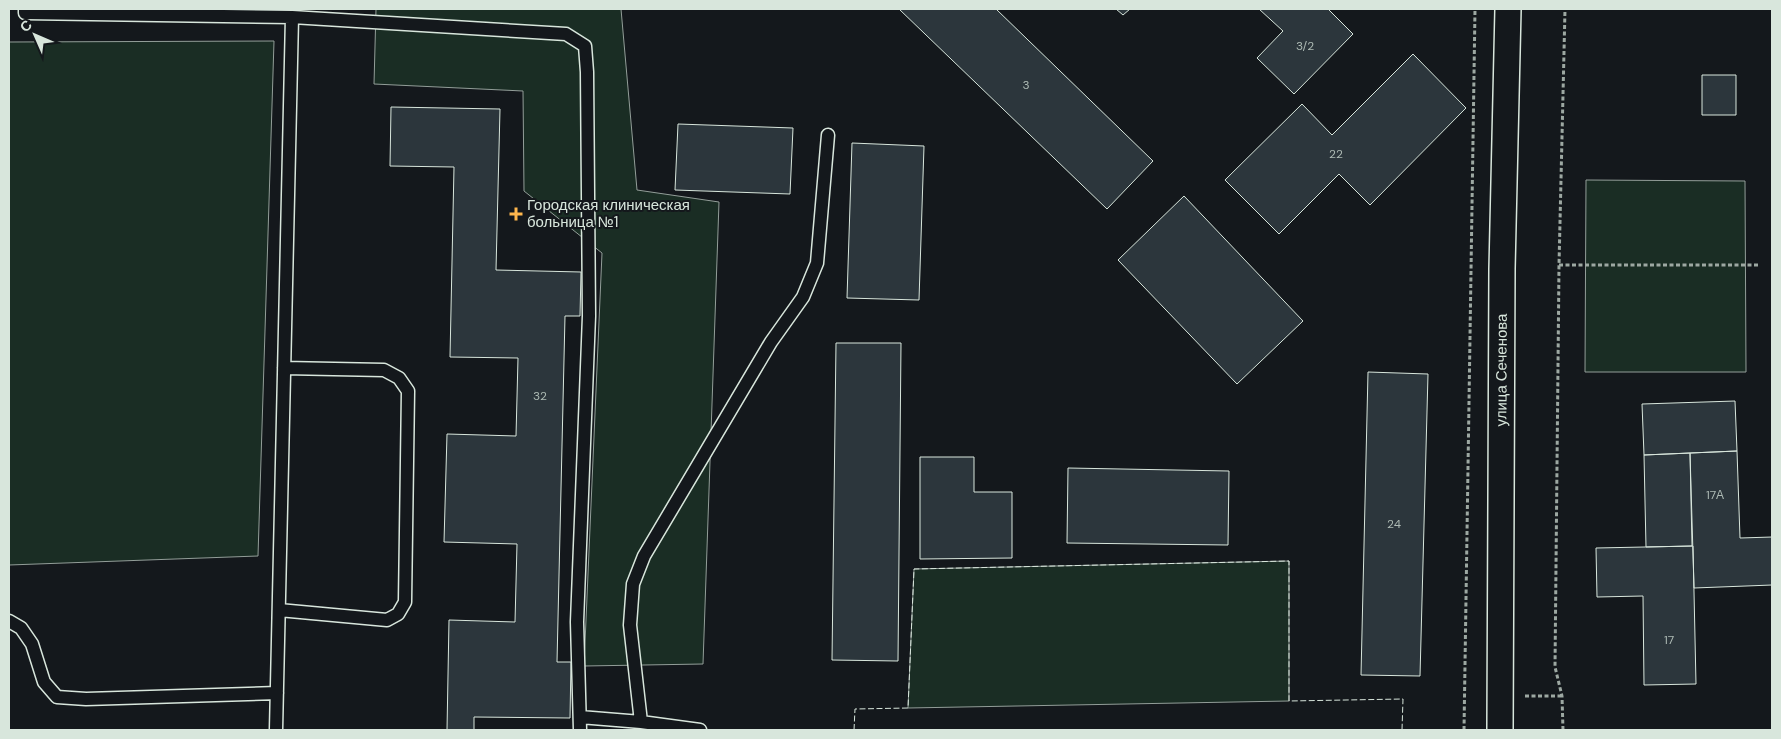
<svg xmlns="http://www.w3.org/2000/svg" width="1781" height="739" viewBox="0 0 1781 739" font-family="'DM Sans',sans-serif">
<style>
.green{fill:#1a2d24;stroke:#939e99}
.building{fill:#2c363c;stroke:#d8e6dc}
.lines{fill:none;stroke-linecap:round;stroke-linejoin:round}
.lane-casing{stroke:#d8e6dc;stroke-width:15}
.street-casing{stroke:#d8e6dc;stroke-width:28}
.path{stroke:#9da8a2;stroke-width:3;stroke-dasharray:4 2.5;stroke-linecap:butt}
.lane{stroke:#14181c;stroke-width:12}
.street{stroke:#14181c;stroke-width:25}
.fence{stroke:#d8e6dc;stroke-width:1;stroke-dasharray:6 2.5;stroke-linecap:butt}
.poi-dot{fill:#ffb74d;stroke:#14181c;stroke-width:2}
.labels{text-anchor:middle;stroke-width:4;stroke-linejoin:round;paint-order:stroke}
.number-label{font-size:12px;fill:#adbab4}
.poi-label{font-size:15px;fill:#d8e6dc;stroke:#14181c;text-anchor:start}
.street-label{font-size:15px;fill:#d8e6dc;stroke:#14181c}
</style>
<rect width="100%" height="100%" fill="#14181c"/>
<path class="green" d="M376 9H621L637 190 719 202 703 664 584 666 602 253 524 191 523 91 374 84Z
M274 41 258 556 9 565V42Z
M1586 180 1745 181 1746 372H1585Z
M1289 561V701L908 708 914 569Z"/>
<path class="building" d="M899 9H996L1153 161 1107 209Z
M1116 9H1130L1123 15Z
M1259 9H1328L1353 34 1294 94 1257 58 1283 31Z
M1413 54 1466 108 1370 205 1339 174 1279 234 1225 180 1302 104 1332 135Z
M1702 75H1736V115H1702Z
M391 107 500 109 496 270 581 272 580 316H565L557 662H571L570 718 474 717V730H447L449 620 515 622 517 544 444 542 447 434 516 436 518 358 450 357 454 167 390 166Z
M678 124 793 128 790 194 675 190Z
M852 143 924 146 919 300 847 298Z
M1184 196 1303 321 1237 384 1118 260Z
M836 343H901L898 661 832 660Z
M1368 372 1428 374 1420 676 1361 675Z
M1735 401 1737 451 1644 455 1642 404Z
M1737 451 1740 538 1772 537V585L1694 588 1690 453Z
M1690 453 1692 546 1646 547 1644 455Z
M920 457H974V492H1012V558L920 559Z
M1068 468 1229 471 1228 545 1067 543Z
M1693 546 1696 684 1644 685 1643 596 1597 597 1596 548Z"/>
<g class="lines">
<defs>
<path id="lane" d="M25 9V13L292 17 276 730
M292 17 566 34 585 46 587 72 589 316 577 622 580 730
M279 610 387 620 398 614 405 602 408 391 399 378 384 370 284 368
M9 621 21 628 32 644 44 682 57 697 86 699 277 693
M580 717 641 722 700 730
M641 722 630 625 633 584 644 556 771 342 803 297 817 263 828 135"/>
<g id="street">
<path id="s1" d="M1500 730 1502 269 1508 9"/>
</g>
</defs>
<use href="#lane" class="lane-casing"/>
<use href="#street" class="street-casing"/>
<path class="path" d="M1559 265H1758
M1525 696H1562
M1464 730 1475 9
M1563 730 1562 696 1555 667 1559 265 1565 9"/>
<use href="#lane" class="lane"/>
<use href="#street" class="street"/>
<path class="fence" d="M854 730 855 709 908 708 914 569 1289 561V701L1403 699 1402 730"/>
</g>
<path class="poi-dot" d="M513.5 206.5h5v5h5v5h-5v5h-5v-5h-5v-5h5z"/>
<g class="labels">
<g class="number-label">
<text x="1305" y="50">3/2</text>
<text x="1026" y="89">3</text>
<text x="1336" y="158">22</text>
<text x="540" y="400">32</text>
<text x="1715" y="499">17А</text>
<text x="1394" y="528">24</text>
<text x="1669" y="644">17</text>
</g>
<g class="poi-label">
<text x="527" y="210">Городская клиническая<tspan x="527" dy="17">больница №1</tspan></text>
</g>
<g class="street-label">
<text dy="5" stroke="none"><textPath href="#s1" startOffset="360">улица Сеченова</textPath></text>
</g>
</g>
<rect width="1781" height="739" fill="none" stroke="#d8e6dc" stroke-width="20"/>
<g transform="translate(35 35) rotate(315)" stroke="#14181c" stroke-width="4" paint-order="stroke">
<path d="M0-4L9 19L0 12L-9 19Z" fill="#d8e6dc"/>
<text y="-8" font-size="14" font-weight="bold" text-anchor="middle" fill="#d8e6dc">С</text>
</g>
</svg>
